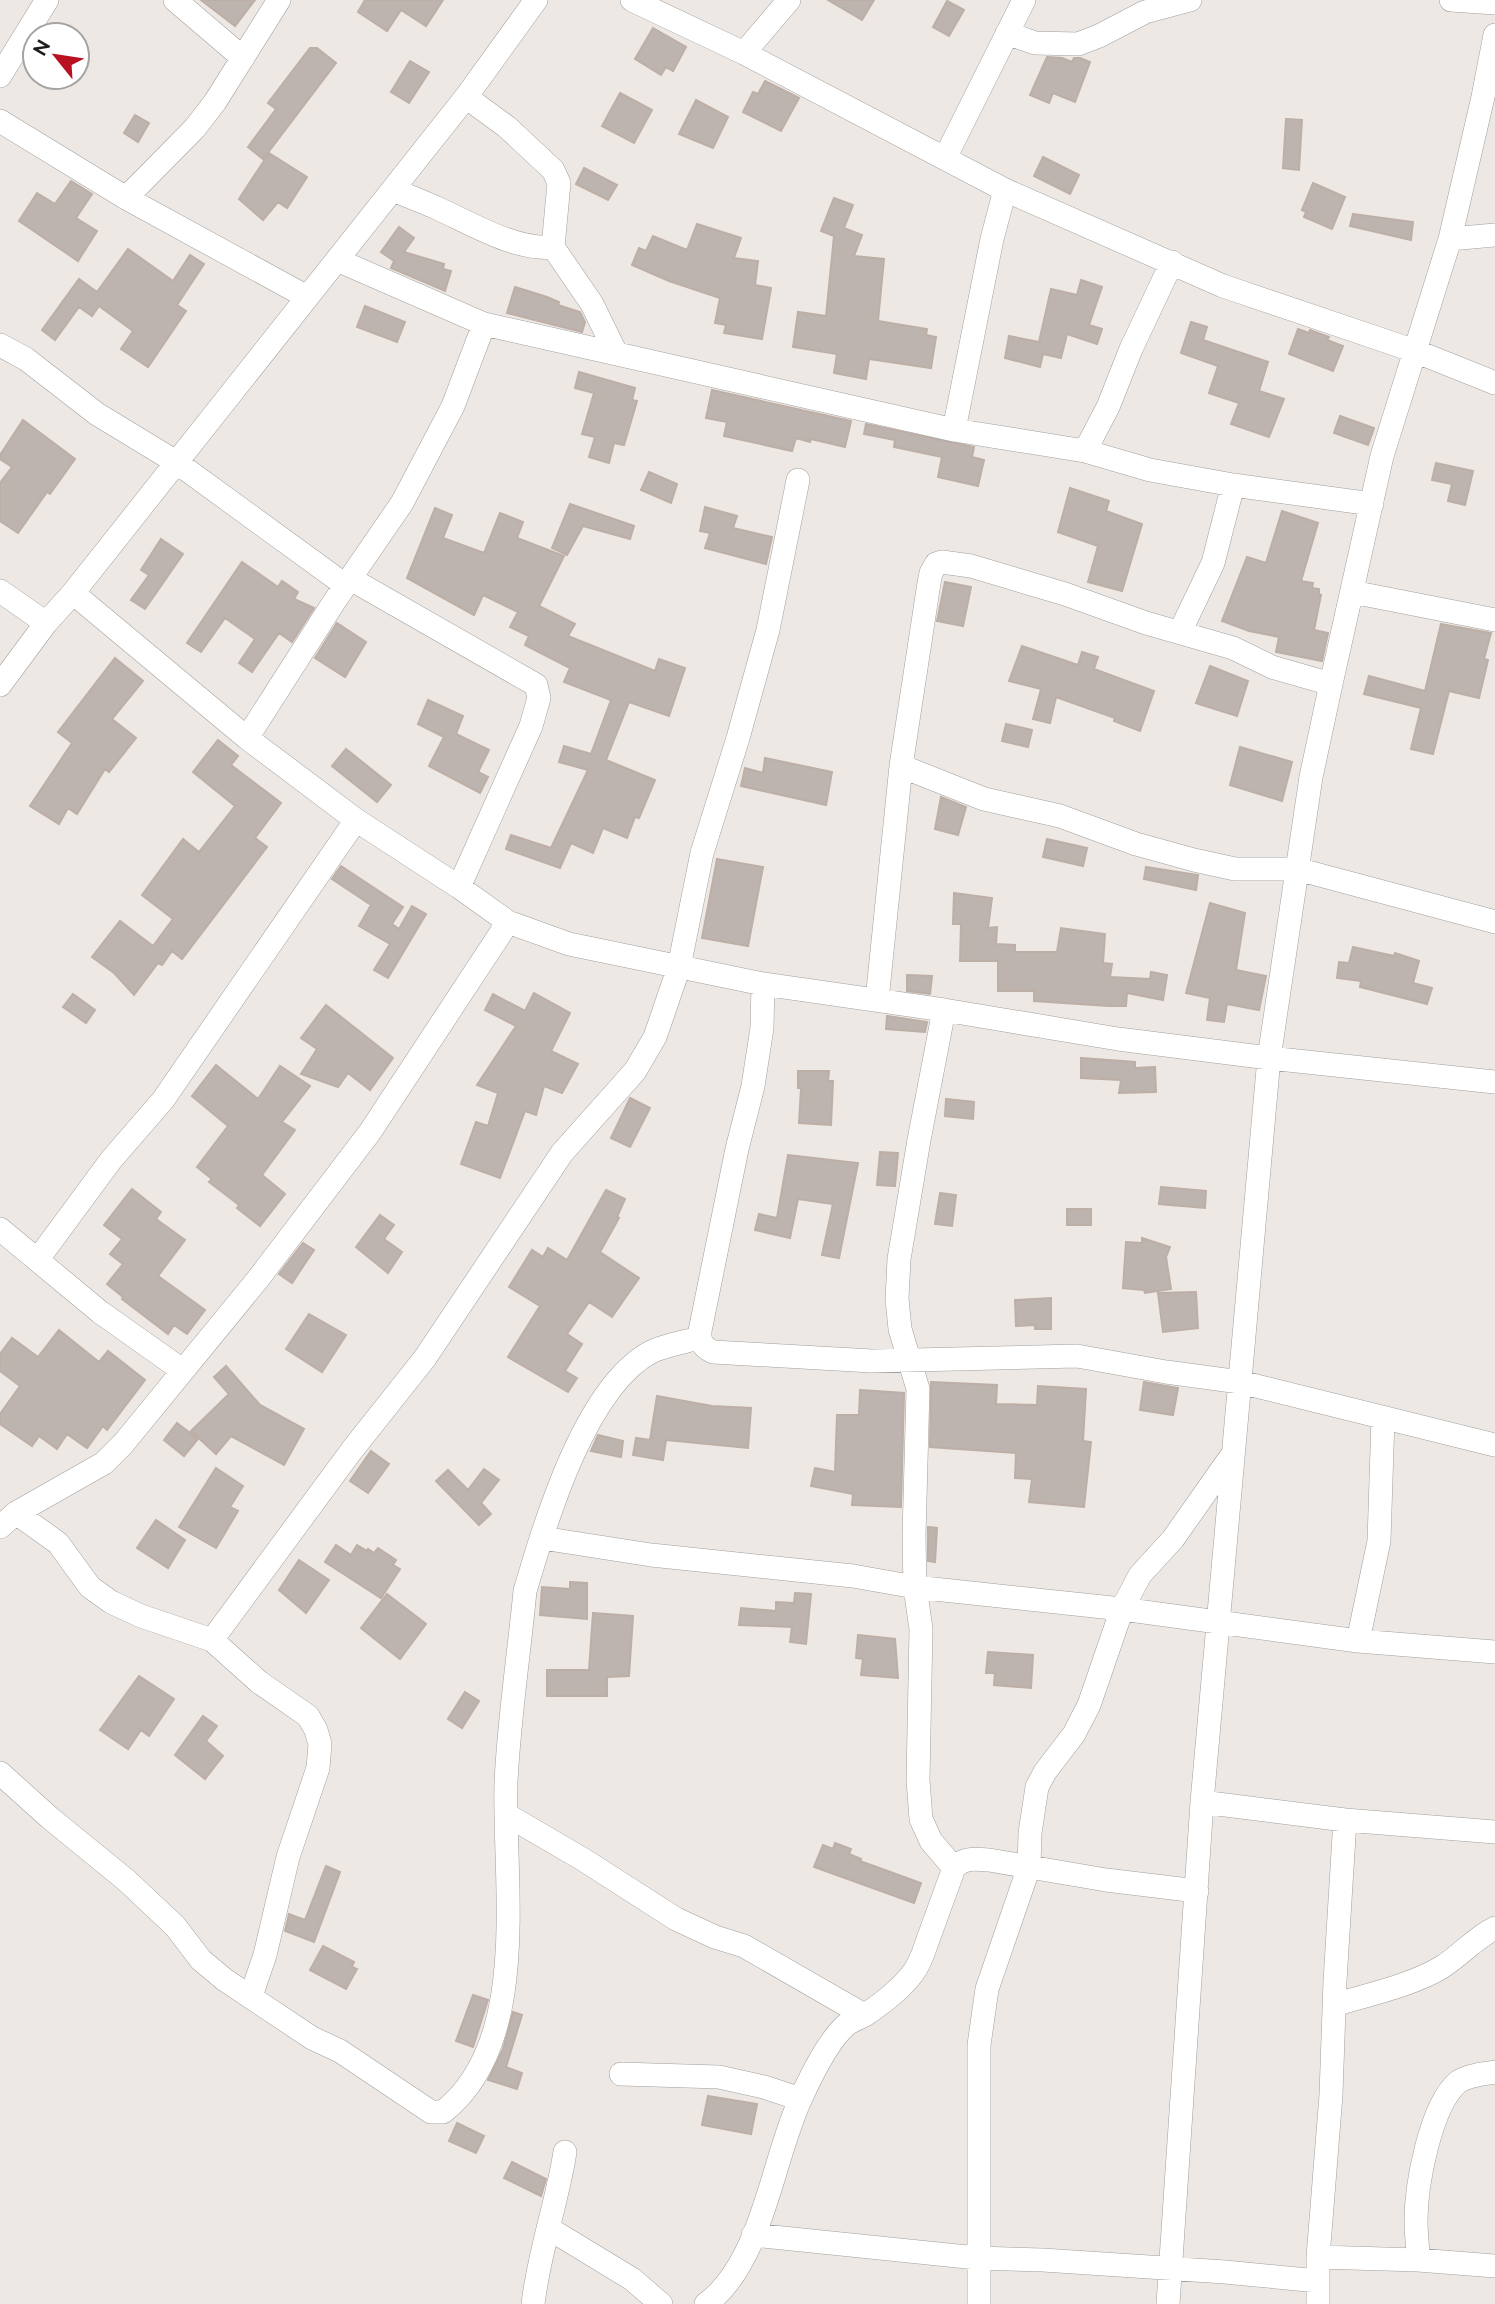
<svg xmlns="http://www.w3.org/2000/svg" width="1495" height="2304" viewBox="0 0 1495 2304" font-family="Raleway,sans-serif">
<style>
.building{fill:#bdb4b0;stroke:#bdaea6;stroke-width:2}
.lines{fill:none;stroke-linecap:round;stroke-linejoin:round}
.street-casing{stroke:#a0a0a0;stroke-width:24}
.street{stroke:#fff;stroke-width:23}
</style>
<rect width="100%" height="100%" fill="#ede8e3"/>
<path class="building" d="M201 0H255L235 26Z
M365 0H443L426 26 401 10 387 31 358 12Z
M828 0H874L862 20Z
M947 1 964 10 949 36 933 27Z
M653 28 686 47 673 71 666 67 661 75 635 59Z
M310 48H317L336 63 263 159 248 147 276 109 268 103Z
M1047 57 1062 58 1072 62 1074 58H1080L1090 62 1075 102 1053 93 1049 103 1030 95Z
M410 61 429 72 409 103 391 92Z
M765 81 799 98 781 131 743 112 753 92 758 94Z
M620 93 652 110 634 143 602 126Z
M696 100 728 117 713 148 679 134Z
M135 115 149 123 138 142 124 133Z
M1286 119 1302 120 1299 170 1283 168Z
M269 153 307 177 287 208 278 202 263 220 239 199Z
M1043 157 1079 175 1070 194 1034 176Z
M584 168 617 185 608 200 576 184Z
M71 181 92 194 76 218 97 231 78 261 19 221 37 193 55 204Z
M1313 183 1345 197 1332 229 1304 217 1306 212 1302 210Z
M834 198 853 205 844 228 862 235 854 256 884 259 878 321 927 329 926 335 936 337 931 368 869 359 866 379 834 373 837 354 793 347 798 312 826 316 834 236 821 231Z
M1353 214 1413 222 1411 240 1350 226Z
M697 224 741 238 734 258 758 261 755 285 771 288 762 339 724 333 726 325 715 323 720 298 669 281 632 265 639 248 646 251 653 236 687 250Z
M399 227 414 238 404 252 444 264 443 269 451 271 445 291 391 268 394 261 381 252Z
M128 249 173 281 190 255 204 264 177 305 186 311 148 367 121 349 133 331 99 306 92 316 79 307 55 340 42 330 79 279 97 292Z
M1081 280 1102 287 1089 325 1102 329 1097 344 1067 334 1061 358 1043 354 1040 367 1005 358 1009 336 1039 342 1051 289 1077 295Z
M515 287 547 297 559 302 558 305 580 312 585 322 582 332 507 313Z
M365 306 405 322 397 342 357 327Z
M1191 322 1207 327 1203 340 1268 362 1259 391 1284 399 1269 437 1231 424 1239 403 1209 393 1218 366 1181 353Z
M1298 329 1309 333 1310 330 1329 337 1327 340 1343 346 1333 371 1289 354Z
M579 372 635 388 632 400 637 401 624 445 614 443 609 463 589 457 595 437 582 434 594 393 575 388Z
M712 390 851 421 845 447 811 439 810 442 796 438 792 451 724 436 727 422 706 418Z
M1340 416 1374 428 1368 445 1334 433Z
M23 420 75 459 50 494 47 492 18 533 0 521V483L12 467 0 459V455Z
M866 424 974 447 972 457 984 460 978 486 938 477 942 457 894 447 895 440 864 434Z
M1436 463 1473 471 1465 505 1448 501 1452 484 1432 480Z
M649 472 677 484 671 503 641 490Z
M1070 488 1109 501 1106 511 1142 524 1122 591 1088 582 1098 546 1058 532Z
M570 504 634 526 630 539 583 526 567 555 552 548Z
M705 507 737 516 733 528 772 537 766 564 705 548 710 533 700 531Z
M435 508 452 515 443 538 484 553 500 513 523 522 517 538 564 556 539 606 575 624 568 636 655 671 659 659 685 668 669 716 629 702 606 760 655 780 639 818 635 817 627 838 603 828 593 853 571 843 560 868 506 849 511 835 551 848 588 770 559 762 564 746 591 754 611 700 564 682 570 668 525 645 529 636 510 627 518 612 483 595 474 615 407 578Z
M1282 511 1318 523 1301 581 1313 583 1312 588 1319 589V594L1321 595 1314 630 1328 633 1322 661 1276 652 1279 637 1249 631 1222 621 1247 557 1266 563Z
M161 539 183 554 145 609 131 600 149 575 141 570Z
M242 562 278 587 282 581 298 592 294 599 314 608 292 642 279 633 252 672 239 663 255 639 225 618 201 652 187 643Z
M945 582 971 587 963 626 937 621Z
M337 623 366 642 345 677 315 658Z
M1441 624 1491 633 1484 659 1488 660 1479 698 1449 691 1433 754 1411 749 1421 708 1364 694 1369 676 1425 691Z
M1022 646 1078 665 1082 652 1098 657 1094 669 1154 691 1140 731 1114 721 1115 718 1056 697 1050 723 1033 719 1041 689 1009 681Z
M115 658 143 681 112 719 136 738 109 772 105 769 77 814 68 808 59 824 30 806 72 743 58 732Z
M1210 666 1248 681 1237 716 1196 703Z
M428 700 463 716 456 734 489 750 478 772 488 777 480 793 429 766 444 737 418 724Z
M1006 724 1032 730 1028 747 1002 741Z
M218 740 238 756 231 765 281 803 255 838 267 847 182 959 172 951 162 965 158 963 134 995 114 973 92 957 120 921 153 946 173 919 142 895 183 839 199 852 235 806 193 772Z
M1240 747 1292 762 1282 801 1230 785Z
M346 749 391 785 377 802 332 766Z
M765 758 832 772 826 805 741 786 745 768 763 773Z
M941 797 966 807 958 835 935 829Z
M1047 839 1087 848 1083 866 1043 857Z
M717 859 763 867 748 946 702 938Z
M341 866 403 907 392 924 399 929 412 906 426 914 388 978 374 970 390 944 359 926 371 905 332 879Z
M1146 867 1198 875 1196 890 1144 879Z
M954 893 992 898 988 928 997 927 996 944 1015 945V952H1057L1061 928 1105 934 1103 963 1112 964 1110 977 1150 979 1151 972 1167 975 1163 1000 1127 993 1126 1006H1109L1034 1001V991H998V961H960L961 924H953Z
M1210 903 1245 913 1236 970 1266 976 1259 1010 1227 1004 1224 1022 1207 1020 1210 998 1186 993Z
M1353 947 1394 956 1395 953 1419 961 1413 983 1432 988 1427 1004 1360 987 1361 981 1337 978 1339 962 1349 963Z
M907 975 932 976 930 994 907 991Z
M534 993 570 1013 551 1051 578 1064 562 1093 544 1086 536 1115 525 1111 500 1178 461 1164 476 1122 488 1126 498 1093 477 1085 516 1026 485 1010 493 994 525 1011Z
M73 994 95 1010 86 1023 63 1007Z
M326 1005 393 1058 370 1090 348 1073 338 1087 301 1074 317 1049 301 1038Z
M887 1016 927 1022 925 1032 886 1029Z
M1081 1058 1135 1062V1068L1155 1067 1156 1092 1119 1093 1121 1080 1081 1078Z
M216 1065 258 1099 280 1066 310 1086 282 1122 295 1130 262 1175 285 1194 260 1226 237 1208 239 1205 209 1182 212 1179 197 1167 228 1126 192 1096Z
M798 1071H829L828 1081H833L831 1125 799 1123 801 1088H798Z
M630 1098 650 1108 630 1147 611 1138Z
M946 1099 974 1102 973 1119 945 1116Z
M880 1152 898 1153 895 1186 877 1185Z
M788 1155 858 1163 839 1258 822 1255 833 1204 798 1199 790 1238 755 1230 759 1214 777 1218Z
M1161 1187 1206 1191 1205 1208 1159 1204Z
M132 1189 161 1212 156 1219 185 1240 158 1276 205 1310 187 1334 174 1325 168 1334 122 1299 123 1297 107 1284 123 1264 110 1254 122 1239 104 1225Z
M606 1190 625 1199 617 1217 619 1218 600 1252 639 1278 612 1317 589 1302 567 1334 582 1344 565 1371 577 1378 568 1392 508 1357 540 1306 509 1287 532 1250 543 1257 548 1248 567 1260Z
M940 1193 956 1195 952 1226 935 1224Z
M1067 1209H1091V1225H1067Z
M380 1215 394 1225 384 1239 402 1252 388 1273 356 1247Z
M1142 1238 1170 1247 1166 1257 1171 1289 1145 1293 1144 1290 1123 1288 1126 1242 1142 1243Z
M303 1243 314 1250 292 1283 279 1274Z
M1196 1292 1198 1328 1163 1332 1158 1293Z
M1051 1298V1329H1035V1325L1016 1326 1015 1300Z
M309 1314 346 1335 322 1372 286 1349Z
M59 1330 99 1362 108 1351 145 1380 107 1430 103 1426 87 1448 67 1434 57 1449 39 1436 32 1446 0 1424V1414L20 1386 0 1371V1354L12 1338 38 1357Z
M226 1366 260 1405 304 1429 284 1465 231 1436 216 1454 191 1431 229 1394 214 1377Z
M931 1382 997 1385 996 1404 1037 1405 1038 1386 1086 1389 1083 1441 1091 1442 1084 1507 1029 1502 1032 1479 1015 1478 1016 1453 930 1447Z
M1144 1382 1178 1388 1173 1415 1140 1410Z
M860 1390 904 1393 901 1507 852 1505 853 1494 811 1486 815 1468 835 1472 837 1415H859Z
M657 1396 712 1406 751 1408 748 1448 666 1440 663 1460 633 1455 636 1438 650 1440Z
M177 1423 198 1439 184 1456 164 1440Z
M598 1435 623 1441 621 1457 591 1451Z
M371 1451 389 1464 368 1493 350 1481Z
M216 1468 243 1486 230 1507 238 1511 216 1548 179 1527Z
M484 1469 499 1480 481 1503 491 1514 479 1525 436 1481 448 1470 468 1490Z
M156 1520 185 1540 168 1568 137 1548Z
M928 1527 937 1528 935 1562 928 1561Z
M336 1545 351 1555 357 1545 367 1551 368 1549 374 1553 378 1548 396 1560 393 1565 400 1569 381 1598 325 1562Z
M299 1560 329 1580 306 1613 279 1590Z
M570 1582 587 1583V1619L540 1615 542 1587 570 1589Z
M795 1593 811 1594 806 1644 790 1642 792 1627 739 1625 741 1608 776 1611V1602L794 1603Z
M387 1594 426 1624 400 1659 361 1628Z
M593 1613 633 1616 629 1676 607 1677V1696H547V1670H589Z
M858 1635 895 1639 898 1678 861 1675 863 1659 856 1658Z
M988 1652 1033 1655 1031 1688 994 1685 995 1673H986Z
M139 1676 174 1699 149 1736 141 1730 128 1749 100 1730Z
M465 1692 479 1701 462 1728 448 1719Z
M203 1716 217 1726 206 1741 223 1756 205 1779 175 1755Z
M835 1843 851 1849 849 1854 861 1859 860 1861 921 1883 914 1903 814 1867 823 1845 833 1849Z
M326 1866 340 1872 314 1942 285 1931 289 1914 305 1920Z
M323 1946 354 1962 352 1967 357 1969 346 1989 310 1970Z
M473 1995 488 2000 473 2047 456 2041Z
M513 2012 522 2015 506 2067 522 2073 517 2089 488 2080 503 2049Z
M708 2096 757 2104 751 2134 702 2125Z
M457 2123 484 2136 476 2153 449 2141Z
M512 2162 546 2179 541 2196 504 2178Z"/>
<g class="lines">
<defs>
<path id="street" d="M175 0 243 58
M632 0 744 53 1005 190 1223 286 1415 351 1495 383
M1451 0 1495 3
M1007 33 1035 43 1078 44 1099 36 1145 12 1190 0
M744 53 789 0
M0 76 47 0
M466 97 507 127 553 170 559 183 553 247 592 304 616 353
M0 121 126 198 307 297
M945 158 1024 0
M393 190C408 196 424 202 439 209 472 224 517 251 553 247
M126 198 195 128 215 102 279 0
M1450 239 1495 235
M337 260 484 324 954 430 1085 451 1150 470 1233 485 1372 504
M0 345 26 359 97 414 176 462 345 585
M954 430 992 239 1005 190
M1085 451 1108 407 1131 349 1172 262
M349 578 536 685 539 698 531 726 459 887
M0 591 46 623
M1352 592 1495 620
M73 593 247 738 356 820 459 887 508 922 569 944 763 984 944 1010 1118 1039 1269 1058 1495 1082
M1180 632 1213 563 1233 485
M0 685 46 623 73 593 466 97 536 0
M247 738 334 602 402 503 453 406 484 324
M901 766 984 799 1060 816 1136 844 1194 860 1235 869H1297L1495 922
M763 984 762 1028 753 1086 737 1149 700 1331C699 1342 703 1347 713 1352L872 1361 1077 1356 1166 1372 1240 1382 1495 1445
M877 1000 901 766 929 583 931 573 936 564 942 562 971 566 1065 594 1146 623 1233 648 1272 667 1331 684
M944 1010 919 1140 899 1259 897 1299 900 1329 918 1389 914 1536 915 1587 921 1629 918 1780 921 1819 931 1841 954 1868
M0 1229 100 1312 182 1370
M38 1259 111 1160 163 1100 356 820
M16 1513 58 1543 90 1587 111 1602 141 1616 212 1640 259 1682 308 1716 316 1730 320 1744 318 1768 288 1857 265 1955 251 1996
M0 1527 16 1513 104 1463 123 1444 258 1279 370 1132 508 922
M542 1538 651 1555 853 1576 915 1587 1122 1609 1358 1641 1495 1652
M212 1640 352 1450 425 1358 562 1153 635 1071 655 1037 679 967 702 853 738 738 768 630 798 480
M1358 1641 1379 1541 1383 1418
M0 1773 50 1818 126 1880 175 1926 201 1960 225 1980 312 2038 340 2051 431 2112H443C532 2042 503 1882 506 1782 509 1719 519 1654 525 1591 545 1523 586 1384 653 1351 667 1345 684 1342 699 1338
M1202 1802 1345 1820 1495 1832
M507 1815 584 1860 676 1919 715 1937 744 1946 864 2015
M1334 2005C1367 1995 1413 1985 1442 1967 1461 1955 1475 1938 1495 1928
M621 2074 719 2077 764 2087 800 2099
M548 2228 632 2279 661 2304
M753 2235 977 2258 1043 2260 1225 2272 1318 2281
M1318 2257 1418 2260 1495 2266
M1418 2260C1418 2247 1416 2234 1416 2221 1416 2186 1430 2106 1458 2082 1468 2075 1484 2074 1495 2072
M533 2304C539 2252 557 2203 565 2152
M706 2304C763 2262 772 2159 801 2098 811 2076 828 2041 846 2025 851 2021 859 2018 865 2015 883 2003 900 1990 913 1973 922 1961 925 1947 930 1934 938 1912 946 1890 954 1868 964 1857 975 1859 989 1860L1106 1880 1197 1891
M979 2304V2045L987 1989 1029 1867 1030 1833 1037 1787 1045 1772 1074 1734 1089 1705 1122 1609 1140 1575 1173 1539 1232 1455
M1168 2304 1202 1802 1269 1058 1311 777 1331 684 1382 456 1450 239 1483 97 1495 35
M1318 2304V2257L1331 2095 1335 1981 1345 1820"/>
</defs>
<use href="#street" class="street-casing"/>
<use href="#street" class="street"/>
</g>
<g transform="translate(56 56) rotate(300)"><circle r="33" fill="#ffffff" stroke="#a4a4a4" stroke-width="2"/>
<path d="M0-5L12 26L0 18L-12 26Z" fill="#b91022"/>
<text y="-10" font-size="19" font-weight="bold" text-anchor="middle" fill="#1c1c1c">N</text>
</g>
</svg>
